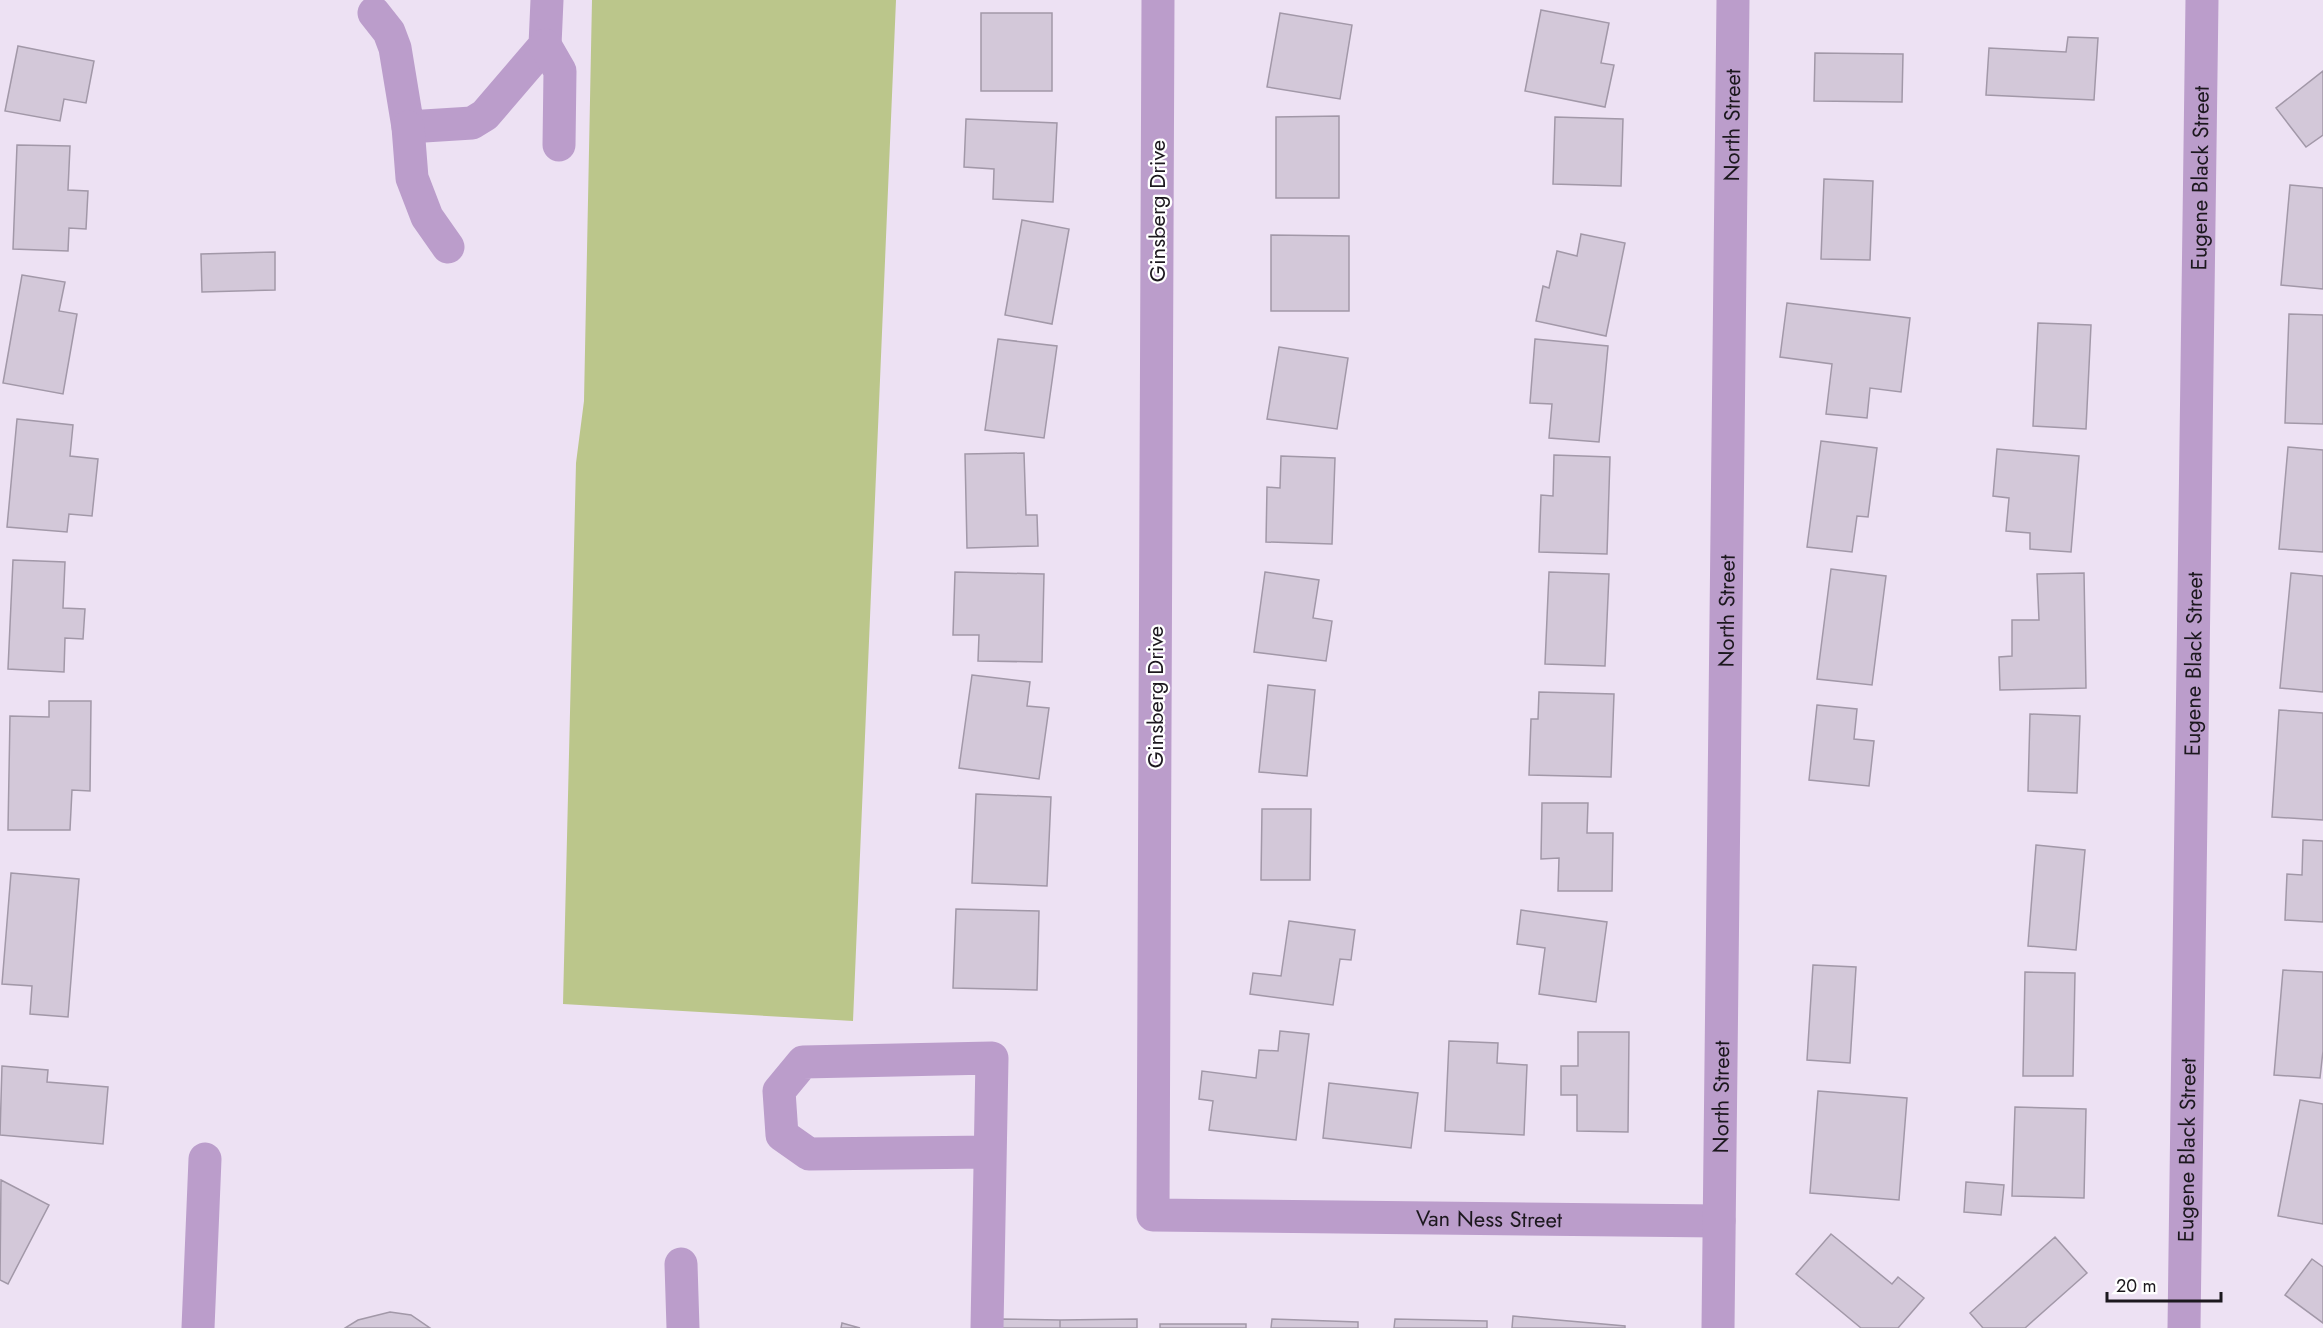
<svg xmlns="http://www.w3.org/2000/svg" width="2323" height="1328" viewBox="0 0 2323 1328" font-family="Jost,sans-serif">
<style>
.green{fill:#bbc68b}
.building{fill:#d3c8d9;stroke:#a298a8;stroke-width:1.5}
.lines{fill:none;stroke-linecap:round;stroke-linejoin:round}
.minor{stroke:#bb9dcb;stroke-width:33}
.labels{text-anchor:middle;stroke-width:4.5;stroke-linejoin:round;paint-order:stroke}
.street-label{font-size:22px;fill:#1c181e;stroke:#fff}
</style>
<rect width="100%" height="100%" fill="#ede1f3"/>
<path class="green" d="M592 0H896L853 1021 563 1004 576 463 584 401Z"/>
<path class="building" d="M1541 10 1609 23 1601 63 1614 65 1605 107 1525 91Z
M981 13H1052V91H981Z
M1280 13 1352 25 1340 99 1267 87Z
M2068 37 2098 38 2094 100 1986 95 1989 48 2066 52Z
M18 46 94 61 86 103 64 99 60 121 5 111Z
M1815 53 1903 54 1902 102 1814 101Z
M2323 71V135L2306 147 2276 108Z
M1339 116V198H1276V117Z
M1555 117 1623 119 1621 186 1553 184Z
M966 119 1057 123 1053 202 993 199 994 169 964 167Z
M17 145 70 146 68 190 88 191 86 229 69 228 68 251 13 249Z
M1824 179 1873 181 1870 260 1821 259Z
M2290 185 2323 188V289L2281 285Z
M1022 220 1069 229 1052 324 1005 315Z
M1581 234 1625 243 1606 336 1536 321 1543 286 1549 288 1557 251 1577 256Z
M1271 235 1349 236V311H1271Z
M275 252V290L202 292 201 254Z
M22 275 65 282 59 311 77 314 63 394 3 383Z
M1787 303 1910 318 1901 392 1870 388 1867 418 1826 414 1832 364 1780 357Z
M2289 314 2323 315V424L2285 423Z
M2038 323 2091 325 2086 429 2033 426Z
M998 339 1057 346 1044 438 985 430Z
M1535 339 1608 346 1599 442 1549 438 1552 404 1530 403Z
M1279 347 1348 358 1337 429 1267 419Z
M17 419 73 425 70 456 98 459 92 516 69 514 67 532 7 527Z
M1821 441 1877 448 1868 517 1857 516 1852 552 1807 547Z
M2288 447 2323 450V552L2279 549Z
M1997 449 2079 456 2071 552 2030 549V533L2006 531 2009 498 1993 496Z
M1024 453 1026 515H1037L1038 546 967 548 965 454Z
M1554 455 1610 457 1607 554 1539 552 1541 495 1553 496Z
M1281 456 1335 458 1332 544 1266 542 1267 487 1280 488Z
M13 560 65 562 63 608 85 609 83 639 65 638 64 672 8 669Z
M1831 569 1886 576 1872 685 1817 679Z
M955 572 1044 574 1042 662 978 661 979 635H953Z
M1265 572 1319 580 1313 618 1332 621 1326 661 1254 652Z
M1549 572 1609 574 1605 666 1545 664Z
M2084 573 2086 688 2000 690 1999 657 2012 656V620H2039L2037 574Z
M2291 573 2323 576V692L2280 688Z
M972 675 1030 682 1027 706 1049 708 1039 779 959 768Z
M1268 685 1315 690 1307 776 1259 772Z
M1539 692 1614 694 1611 777 1529 775 1531 719H1538Z
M49 701H91L90 791 72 790 70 830H8L10 716 49 717Z
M1817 705 1857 709 1854 739 1874 741 1869 786 1809 780Z
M2279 710 2323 713V820L2272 817Z
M2030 714 2080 716 2077 793 2028 791Z
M976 794 1051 797 1047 886 972 883Z
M1542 803H1588L1587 833H1613L1612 891H1558L1559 858 1541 859Z
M1262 809H1311L1310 880H1261Z
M2303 840 2323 841V922L2285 920 2287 874 2302 875Z
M2036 845 2085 850 2076 950 2028 946Z
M11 873 79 879 68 1017 30 1014 32 986 2 984Z
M956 909 1039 911 1037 990 953 988Z
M1521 910 1607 922 1596 1002 1539 994 1545 948 1517 944Z
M1289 921 1355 930 1351 960 1340 959 1333 1005 1250 994 1253 973 1281 976Z
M1813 965 1856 967 1850 1063 1807 1060Z
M2283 970 2323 972V1051L2320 1078 2274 1075Z
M2025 972 2075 973 2073 1076H2023Z
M1280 1031 1309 1034 1296 1140 1209 1130 1213 1101 1199 1099 1202 1071 1256 1078 1259 1050 1278 1051Z
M1578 1032H1629L1628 1132 1577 1131V1095H1561V1066H1578Z
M1449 1041 1498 1043 1497 1063 1527 1065 1524 1135 1445 1131Z
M2 1066 48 1070 47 1082 108 1087 103 1144 0 1135Z
M1329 1083 1418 1093 1411 1148 1323 1138Z
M1818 1091 1907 1098 1899 1200 1810 1193Z
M2300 1100 2323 1104V1224L2278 1216Z
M2015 1107 2086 1109 2084 1198 2012 1196Z
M1 1180 49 1205 8 1284 0 1280Z
M1966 1182 2004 1185 2001 1215 1964 1212Z
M1831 1234 1892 1284 1898 1277 1924 1298 1898 1328H1861L1796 1274Z
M2055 1237 2087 1273 2025 1328H1983L1970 1313Z
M2312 1259 2323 1267V1323L2285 1295Z
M390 1312 411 1315 430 1328H345L358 1320Z
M1513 1316 1625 1326V1328H1512Z
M1001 1319 1060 1320V1328H1001Z
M1137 1319V1328H1060V1320Z
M1272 1319 1358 1322V1328H1271Z
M1395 1319 1487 1321V1328H1394Z
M842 1323 860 1328H841Z
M1160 1324H1246V1328H1160Z"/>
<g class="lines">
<g class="minor">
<path id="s1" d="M1158 0 1153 1215 1719 1221"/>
<path d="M374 13 389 32 395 48 408 127 472 123 485 115 545 45 547 0"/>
<path d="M545 45 560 71 559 145"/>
<path d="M408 127 412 178 427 217 448 247"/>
<path d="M681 1264 683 1328"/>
<path d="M198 1328 205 1159"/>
<path d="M987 1328 992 1058 803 1062 779 1091 782 1135 809 1154 990 1152"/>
<path id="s2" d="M1718 1328 1733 0"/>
<path id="s3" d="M2184 1328 2202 0"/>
</g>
</g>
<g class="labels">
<g class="street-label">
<text dy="8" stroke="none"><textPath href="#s2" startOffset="1203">North Street</textPath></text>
<text dy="8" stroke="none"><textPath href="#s3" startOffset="1150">Eugene Black Street</textPath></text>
<text transform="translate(1157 211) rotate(-90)" y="8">Ginsberg Drive</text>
<text dy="8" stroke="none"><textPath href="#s2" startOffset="717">North Street</textPath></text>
<text dy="8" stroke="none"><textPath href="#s3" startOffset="664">Eugene Black Street</textPath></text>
<text transform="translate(1155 697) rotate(-90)" y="8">Ginsberg Drive</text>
<text dy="8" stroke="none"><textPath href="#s2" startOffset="231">North Street</textPath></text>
<text dy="8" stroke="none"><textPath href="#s3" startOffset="178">Eugene Black Street</textPath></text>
<text dy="8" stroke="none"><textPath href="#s1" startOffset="1551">Van Ness Street</textPath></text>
</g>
</g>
<path d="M2107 1292v9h114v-9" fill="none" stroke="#1c181e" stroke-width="3"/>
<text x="2116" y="1292" font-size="18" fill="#1c181e" stroke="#ffffff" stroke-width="4.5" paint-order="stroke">20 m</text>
</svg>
